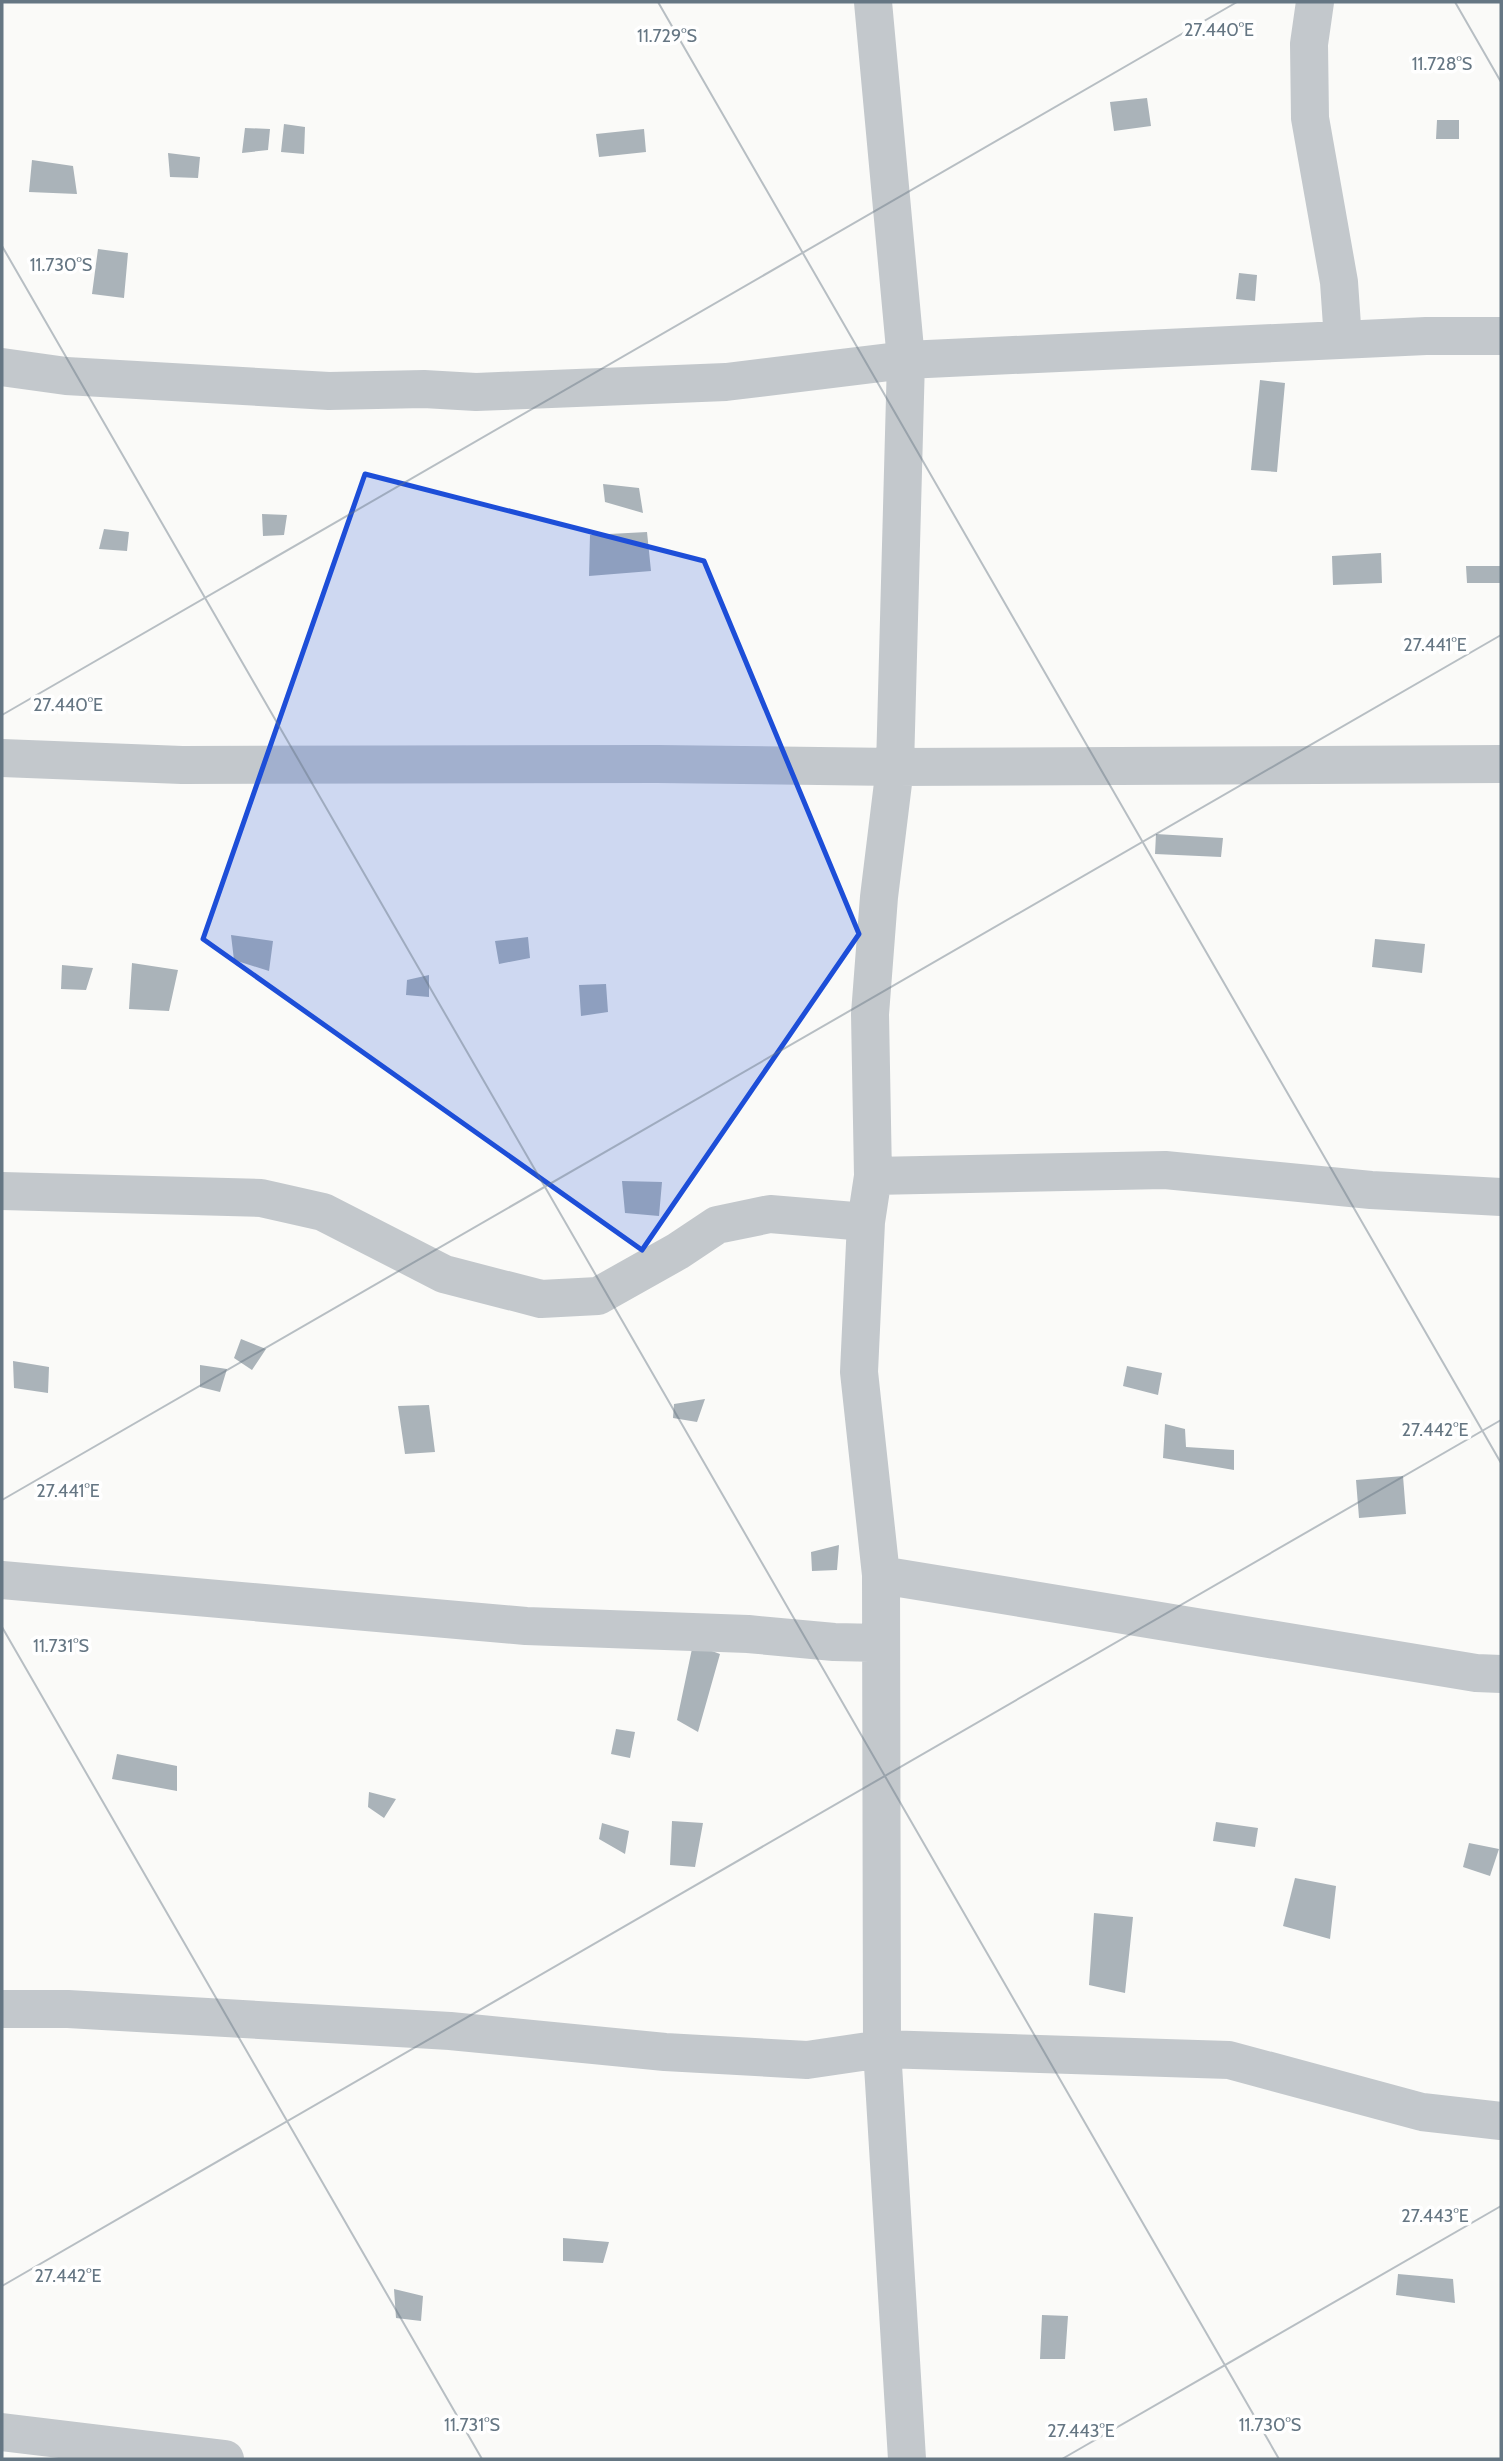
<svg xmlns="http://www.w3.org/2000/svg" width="1503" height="2461" viewBox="0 0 1503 2461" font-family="Cabin,sans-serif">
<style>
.building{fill:#aab3b9}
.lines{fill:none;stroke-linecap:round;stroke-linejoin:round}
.minor{stroke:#c3c8cc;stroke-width:38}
.marked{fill:#1d4ed8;fill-opacity:0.2;stroke:#1d4ed8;stroke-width:5;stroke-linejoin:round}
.ticks{fill:none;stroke:#657683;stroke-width:2;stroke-opacity:0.45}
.ticks-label{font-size:18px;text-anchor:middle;fill:#657683;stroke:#fff;stroke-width:7;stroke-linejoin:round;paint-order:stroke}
</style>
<rect width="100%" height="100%" fill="#fafaf8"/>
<path class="building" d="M1147 98 1151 126 1114 131 1110 102Z
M1437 120H1459V139H1436Z
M284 124 305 127 304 154 281 152Z
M245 128 270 129 268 150 242 153Z
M644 129 646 152 599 157 596 134Z
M168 153 200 157 198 178 170 177Z
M32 160 73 166 77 194 29 192Z
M98 249 128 253 124 298 92 294Z
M1239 273 1257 275 1255 301 1236 299Z
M1260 380 1285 383 1277 472 1251 470Z
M603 484 639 488 643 513 605 502Z
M262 514 287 515 284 535 263 536Z
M104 529 129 532 127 551 99 549Z
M647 532 651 571 589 576 590 535Z
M1381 553 1382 583 1333 585 1332 556Z
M1466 566H1501V583H1467Z
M1156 834 1223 838 1221 857 1155 854Z
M231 935 273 941 269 971 234 960Z
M528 937 530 958 499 964 495 941Z
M1375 939 1425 944 1422 973 1372 967Z
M132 963 178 970 169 1011 129 1009Z
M62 965 93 968 86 990 61 989Z
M429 975V997L406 995 407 980Z
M606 984 608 1012 581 1016 579 985Z
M622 1181 662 1182 659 1216 625 1213Z
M241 1339 266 1349 252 1370 234 1358Z
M13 1361 49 1367 48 1393 14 1388Z
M200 1365 227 1369 220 1392 200 1387Z
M1127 1366 1162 1373 1158 1395 1123 1386Z
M705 1399 697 1422 673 1418 674 1404Z
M429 1405 435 1452 405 1454 398 1406Z
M1165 1424 1185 1429 1186 1447 1234 1450V1470L1163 1458Z
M1403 1476 1406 1514 1359 1518 1356 1480Z
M839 1545 837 1570 812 1571 811 1552Z
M693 1644 720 1654 698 1732 677 1720Z
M616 1729 635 1732 630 1758 611 1754Z
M117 1754 177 1766V1791L112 1779Z
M369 1792 396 1799 384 1818 368 1807Z
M672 1821 703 1823 695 1867 670 1865Z
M1216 1822 1258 1828 1255 1847 1213 1841Z
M602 1823 629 1831 625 1854 599 1839Z
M1469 1843 1499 1849 1490 1876 1463 1867Z
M1295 1878 1336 1886 1330 1939 1283 1926Z
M1094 1913 1133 1917 1125 1993 1089 1985Z
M563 2238 609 2242 603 2263 563 2261Z
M1398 2274 1453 2279 1455 2303 1396 2295Z
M394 2289 423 2296 421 2321 396 2318Z
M1042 2315 1068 2316 1065 2359H1040Z"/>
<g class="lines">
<path class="minor" d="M873 2 906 360 895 767 879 897 870 1014 873 1176 866 1222 859 1372 881 1575 882 2049 907 2459
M1315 2 1309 44 1310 118 1339 282 1343 340
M2 367 66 376 329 391 424 389 476 392 726 382 906 360 1426 336H1501
M2 758 182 765 657 764 895 767 1501 764
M873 1176 1165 1170 1371 1190 1501 1197
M2 1191 261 1198 323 1212 444 1274 541 1299 598 1296 678 1251 717 1225 770 1214 866 1222
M881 1575 1476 1673 1501 1674
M2 1580 526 1626 748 1634 834 1642 881 1643
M2 2009H68L450 2031 665 2052 807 2060 882 2049 1229 2060 1422 2112 1501 2121
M2 2432 225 2459"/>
</g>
<path class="marked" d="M365 474 704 561 859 934 642 1250 203 939Z"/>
<path class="ticks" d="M658 2 1501 1463M1455 2 1501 82M2 246 1279 2459M2 715 1237 2M2 1500 1501 635M2 1627 482 2459M2 2286 1501 1420M1062 2459 1501 2206"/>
<g class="ticks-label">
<text x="1219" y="36">27.440°E</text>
<text x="667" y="42">11.729°S</text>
<text x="1442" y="70">11.728°S</text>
<text x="61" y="271">11.730°S</text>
<text x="1435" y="651">27.441°E</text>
<text x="68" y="711">27.440°E</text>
<text x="1435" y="1436">27.442°E</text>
<text x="68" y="1497">27.441°E</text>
<text x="61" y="1652">11.731°S</text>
<text x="1435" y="2222">27.443°E</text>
<text x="68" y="2282">27.442°E</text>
<text x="472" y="2431">11.731°S</text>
<text x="1270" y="2431">11.730°S</text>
<text x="1081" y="2437">27.443°E</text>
</g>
<rect width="1503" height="2461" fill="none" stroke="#657683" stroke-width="7"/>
</svg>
